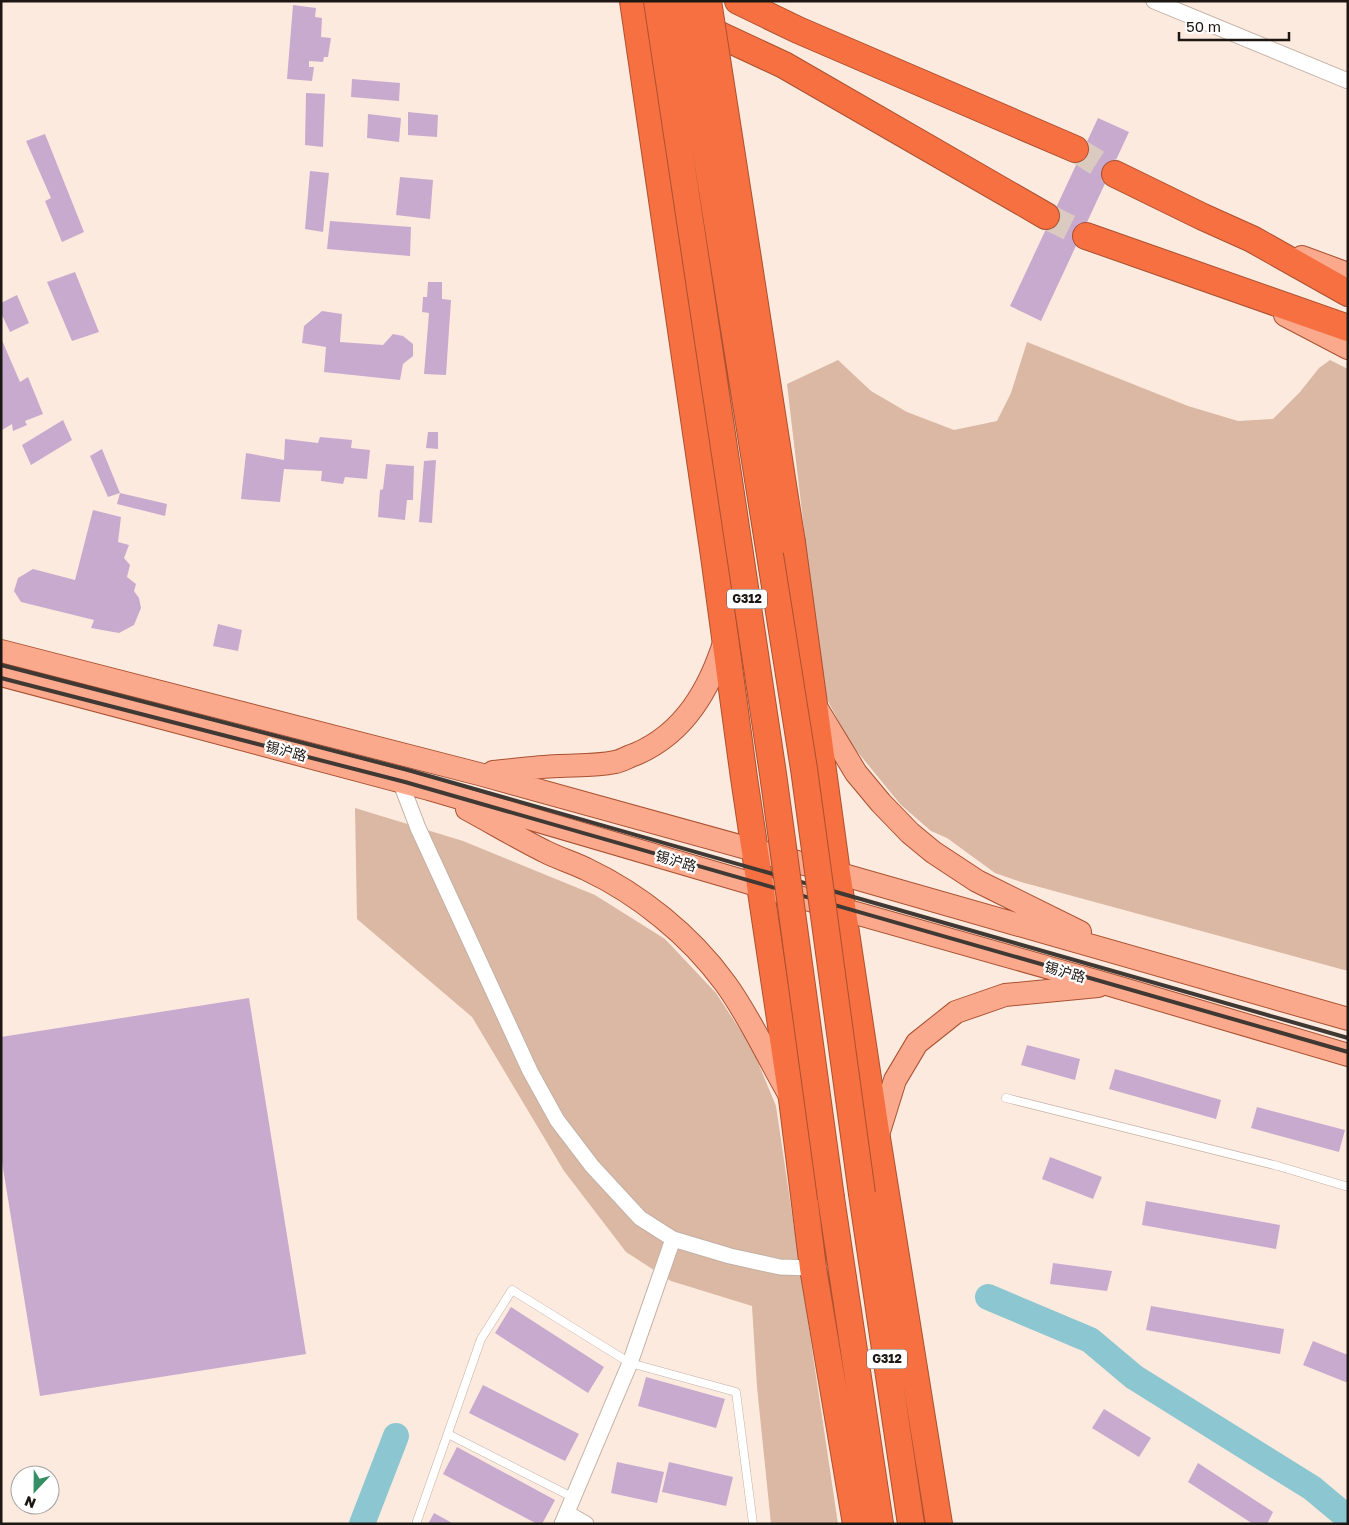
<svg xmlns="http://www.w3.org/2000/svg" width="1349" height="1525" viewBox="0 0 1349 1525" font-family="'Golos Text','Noto Sans SC',sans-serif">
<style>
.green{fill:#dab8a3}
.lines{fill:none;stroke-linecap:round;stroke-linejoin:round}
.river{stroke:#8cc7d1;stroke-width:26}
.building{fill:#c9aacf}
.highway-tunnel{stroke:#dbcac0;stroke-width:26;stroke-dasharray:26 13;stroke-linecap:butt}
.lane-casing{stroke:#c3b0a5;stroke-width:9}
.street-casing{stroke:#c3b0a5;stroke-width:17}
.primary-casing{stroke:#aa5131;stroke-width:24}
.highway-casing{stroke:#aa5131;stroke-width:28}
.lane{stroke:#fff;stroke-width:8}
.street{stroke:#fff;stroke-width:15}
.primary{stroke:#faa98d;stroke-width:22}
.highway{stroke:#f67041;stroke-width:26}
.rail{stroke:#403833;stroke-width:4}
.highway-bridge-casing{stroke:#aa5131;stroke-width:28;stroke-linecap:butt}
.highway-bridge{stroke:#f67041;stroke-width:26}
.labels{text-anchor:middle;stroke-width:4.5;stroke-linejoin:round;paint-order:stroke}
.shield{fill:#fff;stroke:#615d5a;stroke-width:1}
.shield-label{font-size:12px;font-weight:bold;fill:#1d1713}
.street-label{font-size:14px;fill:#1d1713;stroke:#fff}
</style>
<rect width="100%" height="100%" fill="#fdeade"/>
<path class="green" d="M1027 342 1188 406 1238 421 1273 419 1300 392 1319 368 1330 360 1348 369V971L1021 882 995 873 947 838 931 831 901 805 851 744 823 692 787 384 838 360 871 391 907 412 954 430 997 421 1011 393Z
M355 808 463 841 595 895 665 939 716 993 752 1048 776 1106 838 1524H771L757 1387 752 1306 671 1281 626 1252 564 1171 472 1017 357 919Z"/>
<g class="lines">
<path class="river" d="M988 1297 1090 1340 1134 1377 1312 1488 1348 1518
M362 1524 396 1436"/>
</g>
<path class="building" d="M293 5 316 8 315 17 322 18 321 37 331 38 328 57H324L323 62 309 61V67H314L312 81 287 79Z
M352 79 400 83 399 101 351 97Z
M306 93 325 94 323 147 305 145Z
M408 112 438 115 437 137 408 135Z
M368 114 401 118 399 142 367 138Z
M1098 118 1129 132 1041 321 1010 306Z
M45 134 84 232 62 242 45 201 51 198 26 141Z
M310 171 329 173 323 232 305 229Z
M400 177 433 180 430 219 396 215Z
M330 221 411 227 410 256 327 249Z
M75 272 99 332 72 341 47 282Z
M428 282H442V299L451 300 446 375 424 374 429 313 422 312 423 297H427Z
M17 295 29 323 10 332 1 313V303Z
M322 311 342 314 340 342 383 345 393 334 403 336 413 344V356L403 364 400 380 324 372 326 347 302 343 304 326Z
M1 338 20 382 28 377 43 414 25 421 27 425 13 431 12 424 2 430 1 428Z
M63 420 72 440 31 465 22 445Z
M428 432H438V449L426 448Z
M320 437 352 440 351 448 370 450 367 479 345 477 343 484 321 481 322 471 284 469 280 502 241 499 246 453 284 460 285 439 318 443Z
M102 449 120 493 108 497 90 456Z
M436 460 432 523 419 522 424 461Z
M386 464 414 466 413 500H407L405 520 378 517 380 490 383 489Z
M120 493 167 504 165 516 117 504Z
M93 510 121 517 118 542 129 545 124 558 130 565 127 577 136 584 134 591 139 598 141 608 134 625 119 633 91 628 94 620 21 602 14 591 18 578 33 569 75 580Z
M218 624 242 630 238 651 213 646Z
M249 998 306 1354 40 1396 1 1156V1037Z
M1027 1045 1080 1059 1075 1080 1021 1065Z
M1115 1069 1221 1100 1216 1119 1109 1089Z
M1257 1107 1345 1130 1339 1152 1251 1128Z
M1050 1157 1102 1177 1093 1199 1042 1179Z
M1146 1201 1280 1225 1276 1249 1142 1225Z
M1053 1263 1112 1271 1107 1291 1050 1284Z
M1151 1306 1284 1329 1280 1354 1146 1330Z
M511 1307 604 1367 588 1393 495 1333Z
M1313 1341 1348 1355V1383L1303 1365Z
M646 1377 725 1399 716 1428 638 1406Z
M483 1385 579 1434 565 1461 469 1413Z
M1104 1409 1151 1438 1139 1457 1092 1428Z
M457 1447 555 1500 542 1524H537L443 1474Z
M617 1462 664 1472 657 1503 611 1493Z
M669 1462 733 1477 726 1506 662 1492Z
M1198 1463 1273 1512 1267 1524H1253L1188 1482Z
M434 1513 454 1524H428Z"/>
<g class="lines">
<path class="highway-tunnel" d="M1075 149 1115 174
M1046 216 1086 236"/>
<defs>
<path id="lane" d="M1006 1098 1278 1166 1348 1187
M448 1434 574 1498
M416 1524 481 1339 512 1290 630 1363 736 1392 753 1524"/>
<path id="street" d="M1154 1 1348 81
M400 781 418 828 530 1071 557 1120 592 1166 640 1218 673 1239 730 1256 780 1267 813 1268
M567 1513 586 1524
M562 1524 630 1363 673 1239"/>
<path id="primary" d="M1302 257 1348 274
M1285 315 1348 348
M1 651 479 774 837 873 1348 1019
M1 675 429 789 760 886 1110 985 1348 1055
M816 707 856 773 881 803 910 833 933 852 977 881 1080 932
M493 772C514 770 536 767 558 766 577 765 596 766 615 762 622 761 629 756 636 754 685 733 710 688 725 640
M467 809C493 823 518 838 544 851 557 858 572 862 586 869 639 894 690 935 725 983 750 1017 768 1058 789 1094
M877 1138 895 1080 917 1043 956 1012 1005 995 1098 986"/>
<path id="highway" d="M633 1 714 556 744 778 792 1099 813 1268 856 1524
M738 1 798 30 1075 149
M696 24 784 65 1046 216
M1115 174 1203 217 1252 239 1348 293
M1086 236 1348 328
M792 543 837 873 877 1138 939 1524
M862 1194 911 1524
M831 1198 880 1524"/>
</defs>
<use href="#lane" class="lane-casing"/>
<use href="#street" class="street-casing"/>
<use href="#primary" class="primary-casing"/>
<use href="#highway" class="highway-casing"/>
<use href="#lane" class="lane"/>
<use href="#street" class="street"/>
<use href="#primary" class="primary"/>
<use href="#highway" class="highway"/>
<path class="rail" d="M1 665 408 770 1348 1038
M1 678 405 782 1348 1052"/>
<defs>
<path id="highway-bridge" d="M657 1 773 774 831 1198
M682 1 804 769 862 1194
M708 1 792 543"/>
</defs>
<use href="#highway-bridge" class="highway-bridge-casing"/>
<use href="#highway-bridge" class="highway-bridge"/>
</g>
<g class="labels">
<g class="shield">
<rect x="727" y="589.5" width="40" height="19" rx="4"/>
<rect x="867" y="1349.5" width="40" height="19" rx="4"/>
</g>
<g class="shield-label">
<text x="747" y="603">G312</text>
<text x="887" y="1363">G312</text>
</g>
<g class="street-label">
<text transform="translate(286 751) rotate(15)" y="5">锡沪路</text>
<text transform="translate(676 861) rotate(16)" y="5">锡沪路</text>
<text transform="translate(1065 972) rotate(16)" y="5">锡沪路</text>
</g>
</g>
<rect width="1349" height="1525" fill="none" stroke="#1d1713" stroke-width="5"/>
<g transform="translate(35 1490) rotate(202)"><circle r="24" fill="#ffffff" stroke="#a5a2a1"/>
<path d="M0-4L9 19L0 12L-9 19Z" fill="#348f65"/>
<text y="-8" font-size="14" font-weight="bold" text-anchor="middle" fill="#1d1713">N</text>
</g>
<path d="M1179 32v8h110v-8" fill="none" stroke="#1d1713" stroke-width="2.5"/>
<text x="1186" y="32" font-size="15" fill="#1d1713" stroke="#ffffff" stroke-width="4" paint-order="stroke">50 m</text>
</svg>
